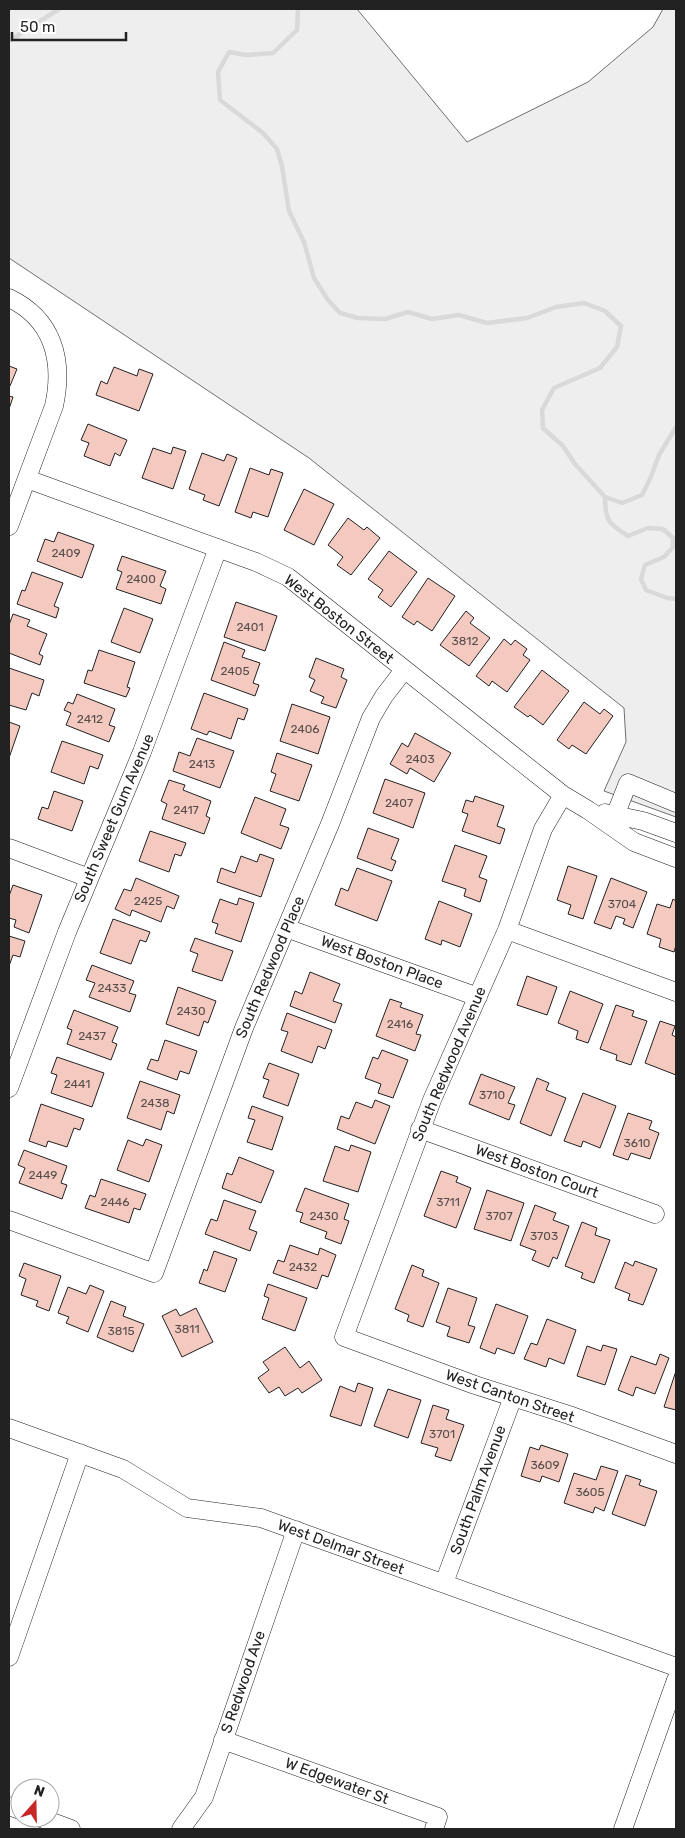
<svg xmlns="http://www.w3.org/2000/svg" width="685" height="1838" viewBox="0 0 685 1838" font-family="Rubik,sans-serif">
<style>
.green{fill:#eee;stroke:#6f6f6f}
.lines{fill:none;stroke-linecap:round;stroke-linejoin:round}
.stream{stroke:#d9d9d9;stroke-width:4.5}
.building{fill:#f3c9c0;stroke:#222}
.minor-casing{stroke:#222;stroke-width:19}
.minor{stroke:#fff;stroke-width:18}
.labels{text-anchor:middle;stroke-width:4;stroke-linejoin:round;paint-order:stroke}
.number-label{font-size:12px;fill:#564c4a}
.street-label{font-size:15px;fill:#222;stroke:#fff}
</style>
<rect width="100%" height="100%" fill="#fff"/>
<path class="green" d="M9 9H357L467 142 588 82 653 27 663 9H676V817L604 791 626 742 624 708 309 458 9 258Z"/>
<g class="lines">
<path class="stream" d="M298 9 297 30 273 53 246 55 229 52 218 72 220 100 263 133 277 149 282 166 289 211 304 242 314 278 328 300 340 313 358 318 385 319 408 312 432 319 459 315 487 323 527 318 556 307 584 303 605 311 621 326 617 347 600 368 554 388 542 410 543 428 563 446 575 464 605 497 622 503 642 495 650 479 659 455 676 427
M9 41 59 9
M605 497C605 521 609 524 628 536L648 528 663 529 673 538V547L664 557 645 565 641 579 646 590 667 598 676 599"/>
</g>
<path class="building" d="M9 366 17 369 10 386H9Z
M114 367 137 376 139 369 153 374 139 411 96 395 101 381 107 384Z
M9 396 13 397 9 409Z
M88 424 127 440 120 456 115 453 110 466 84 456 89 443 81 440Z
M173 447 186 451 173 489 142 478 153 448 171 454Z
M202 453 224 461 227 454 237 458 219 506 203 500 205 495 189 489Z
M250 468 269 475 271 469 283 473 268 517 253 512 251 518 235 512Z
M304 489 334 504 314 545 284 530Z
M348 518 364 530 367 527 380 538 351 575 337 565 343 557 328 545Z
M58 532 94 545 82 578 37 561 45 539 54 542Z
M389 551 417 572 391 607 378 597 383 590 368 579Z
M122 556 166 571 160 586 166 589 161 604 116 589 122 572 117 570Z
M32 572 63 583 54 606 59 608 56 618 17 604 22 590 25 591Z
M428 578 455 596 432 631 417 621 414 625 402 617Z
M236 602 277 616 265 651 224 637Z
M124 608 153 619 140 653 111 642Z
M466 611 474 618 470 623 490 638 469 666 440 645Z
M13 614 30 620 27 626 47 634 39 654 43 656 40 665 9 653V625Z
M504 639 511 645 515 640 527 649 523 655 530 660 507 692 492 681 489 686 476 676Z
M224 642 245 650 242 657 260 663 253 683 259 685 255 696 211 680Z
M99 650 135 662 127 687 130 688 126 697 84 683 88 670 92 671Z
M316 658 344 669 341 677 347 680 336 708 321 703 324 697 310 691 315 680 309 677Z
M9 668 44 680 39 696 32 693 26 710 9 705Z
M542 670 569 691 543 725 530 715 528 717 514 707Z
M204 693 248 709 244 720 238 718 231 739 209 731 207 735 191 729Z
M77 694 115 709 109 725 115 727 109 742 66 725 71 713 64 710 68 702 73 704Z
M584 702 600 714 604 709 613 716 586 754 572 745 569 749 557 740Z
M292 704 330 717 318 754 280 741Z
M9 722 20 726 9 758Z
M415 733 451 753 434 782 410 768 407 774 390 764 402 743 408 747Z
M197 738 234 751 220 788 173 771 179 752 190 756Z
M62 741 103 755 98 769 90 766 84 784 51 772Z
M277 753 312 765 299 801 270 791 276 774 271 772Z
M385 779 425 793 413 828 373 813Z
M169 780 185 785 183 790 211 801 206 816 210 818 204 834 162 819 167 804 161 801Z
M54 791 83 801 72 831 38 819 42 807 48 809Z
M475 796 504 806 497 826 505 829 500 844 462 831 468 814 462 812 466 800 473 802Z
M255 797 286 809 280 825 289 828 281 849 241 833Z
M368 828 399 839 391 859 396 861 392 871 357 858Z
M150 831 186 843 181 856 175 854 169 872 139 861Z
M455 845 487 856 479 877 487 880 480 902 464 896 466 889 442 881Z
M260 854 274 859 261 897 217 882 221 868 235 873 241 856 257 862Z
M568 866 597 876 583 919 568 914 571 905 557 900Z
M357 868 392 881 377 921 335 905 341 888 348 891Z
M136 878 179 896 174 909 167 906 161 922 132 910 130 916 115 909 124 889 131 891Z
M611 878 647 892 633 928 623 924 625 919 616 916 611 929 594 923Z
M13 885 42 895 29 933 14 927 16 920 9 918V896Z
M239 898 254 903 241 942 215 933 218 924 212 922 220 899 237 905Z
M673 899 676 901V945L674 952 659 947 661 939 647 934 657 904 670 908Z
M439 901 472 914 460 947 442 940 441 945 425 939Z
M113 919 150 932 146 942 140 940 131 964 100 953Z
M9 936 25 941 20 957 13 955 9 966Z
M195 938 233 951 222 981 192 971 198 954 190 951Z
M92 965 134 981 129 993 136 995 130 1012 89 997 95 983 86 980Z
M310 972 340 984 333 1001 342 1004 335 1023 290 1006 295 991 302 994Z
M527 976 557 987 547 1015 517 1005Z
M178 987 216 1001 208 1023 204 1021 199 1036 166 1024Z
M570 991 603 1004 588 1043 576 1039 578 1031 558 1023Z
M390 999 402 1003 400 1007 423 1015 416 1034 421 1035 415 1051 376 1036Z
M616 1005 634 1011 632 1016 647 1021 631 1065 616 1060 617 1055 600 1049Z
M74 1010 118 1027 112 1042 117 1044 111 1060 67 1044 72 1030 67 1028Z
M287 1013 332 1030 325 1049 318 1046 312 1063 281 1051 288 1032 281 1030Z
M660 1021 675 1026 672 1035 676 1037V1075L645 1063Z
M165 1040 197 1051 189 1074 180 1071 177 1080 147 1069 151 1059 158 1061Z
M382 1050 408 1060 393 1098 378 1093 381 1084 365 1078 373 1057 378 1059Z
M57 1057 104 1073 92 1107 51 1093 57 1075 51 1073Z
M269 1063 299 1074 288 1106 263 1097 269 1080 263 1078Z
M481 1074 515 1087 508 1103 515 1105 509 1120 469 1104Z
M537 1078 549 1083 546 1090 566 1098 551 1136 520 1123Z
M140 1081 180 1095 174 1114 167 1111 161 1130 127 1118Z
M583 1093 616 1106 600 1148 583 1141 581 1147 564 1141Z
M375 1100 390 1106 375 1144 337 1129 341 1116 349 1119 356 1102 372 1108Z
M41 1104 84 1119 80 1130 74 1128 67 1147 48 1141 46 1147 29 1141Z
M252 1106 283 1117 272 1150 247 1142 255 1120 248 1118Z
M628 1113 652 1121 649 1129 659 1133 650 1159 631 1153 628 1160 613 1155Z
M146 1139 162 1145 149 1182 117 1170 128 1140 143 1146Z
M351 1145 371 1152 358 1192 323 1181 335 1146 349 1151Z
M24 1150 67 1166 61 1183 67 1185 62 1199 19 1183 25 1168 18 1165Z
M239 1157 274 1171 261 1203 222 1188 227 1173 232 1175Z
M441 1171 458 1177 456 1182 471 1188 456 1228 424 1216Z
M101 1179 146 1194 140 1210 134 1208 129 1223 85 1208 90 1195 95 1197Z
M305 1188 349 1204 344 1219 349 1221 341 1244 325 1238 327 1232 300 1222 303 1213 296 1211Z
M487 1190 524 1203 511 1241 474 1229Z
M224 1200 256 1211 249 1229 257 1232 250 1251 205 1234 211 1219 217 1221Z
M535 1205 556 1213 553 1220 569 1226 557 1259 553 1257 549 1267 532 1260 536 1251 520 1245Z
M582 1222 597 1228 595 1235 610 1240 594 1283 581 1278 583 1273 565 1266Z
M290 1245 318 1255 320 1248 336 1255 328 1277 322 1275 317 1289 273 1273 278 1260 284 1262Z
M214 1251 237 1259 225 1292 199 1283 204 1269 207 1271Z
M635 1261 657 1269 643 1305 628 1300 630 1294 615 1288 625 1262 633 1266Z
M24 1263 61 1276 49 1311 36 1306 38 1301 21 1295 26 1279 19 1276Z
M412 1265 424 1270 422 1276 439 1283 423 1327 407 1321 409 1315 395 1309Z
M268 1284 307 1298 295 1331 262 1319 269 1298 264 1296Z
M90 1285 104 1291 88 1332 66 1323 69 1317 58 1313 68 1287 86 1294Z
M448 1288 477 1298 468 1325 475 1327 469 1343 447 1336 450 1327 436 1322Z
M111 1301 126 1307 123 1316 144 1324 133 1352 97 1337Z
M496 1304 528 1316 514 1354 497 1348 495 1354 480 1348Z
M196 1308 213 1342 182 1357 162 1316 176 1309 180 1316Z
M547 1319 576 1330 564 1364 549 1358 546 1367 524 1359 531 1343 537 1345Z
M603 1345 617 1349 605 1385 577 1376 587 1346 601 1351Z
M285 1347 300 1368 309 1361 322 1380 302 1393 298 1388 285 1396 279 1387 269 1393 258 1378 269 1370 263 1362Z
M660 1354 669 1358 655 1394 636 1387 633 1396 618 1390 631 1356 656 1365Z
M676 1371V1410L664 1407Z
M358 1383 373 1388 361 1426 330 1416 340 1386 355 1392Z
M388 1389 421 1400 408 1438 374 1426Z
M433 1405 449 1410 446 1419 464 1425 451 1461 435 1456 438 1448 421 1443Z
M541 1445 568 1454 559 1482 542 1476 540 1482 521 1476 530 1447 539 1450Z
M601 1466 618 1471 604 1511 595 1507 593 1513 564 1503 574 1473 596 1480Z
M626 1475 641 1480 639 1485 657 1491 645 1526 612 1514Z"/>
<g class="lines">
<defs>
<path id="minor" d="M9 298C53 319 64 360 54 406L9 526
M27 479 256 562 288 577 563 795 588 810 634 842 676 858
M563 795 543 829 507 930 432 1100 344 1337 475 1385 569 1415 676 1454
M605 813 643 821 676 833
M611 826 628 783 676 803
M9 848 89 878
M286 928 478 997
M507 930 676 992
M9 1088 67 932 142 752 218 548
M420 1129 655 1214
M9 1220 154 1273 244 1028 330 824 371 718 384 696 404 670
M9 1428 123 1469 187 1508 261 1518 676 1667
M444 1583 513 1397
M9 1657 80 1453
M223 1740 438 1817 434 1829
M9 1806 20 1810
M41 1818 71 1829
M181 1829 204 1797 296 1530
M623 1829 676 1680"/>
</defs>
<use href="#minor" class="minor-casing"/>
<use href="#minor" class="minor"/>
</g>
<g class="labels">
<g class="number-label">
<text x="66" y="557">2409</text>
<text x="141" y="583">2400</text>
<text x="250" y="631">2401</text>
<text x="465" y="645">3812</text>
<text x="235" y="675">2405</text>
<text x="90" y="723">2412</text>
<text x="305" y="733">2406</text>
<text x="420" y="763">2403</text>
<text x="202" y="768">2413</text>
<text x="399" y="807">2407</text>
<text x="186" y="814">2417</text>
<text x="148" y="905">2425</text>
<text x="622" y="908">3704</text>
<text x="112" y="992">2433</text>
<text x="191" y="1015">2430</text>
<text x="400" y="1028">2416</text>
<text x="92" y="1040">2437</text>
<text x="77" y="1088">2441</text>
<text x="492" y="1099">3710</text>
<text x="155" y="1107">2438</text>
<text x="637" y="1147">3610</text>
<text x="43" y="1179">2449</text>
<text x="115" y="1206">2446</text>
<text x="448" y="1206">3711</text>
<text x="324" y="1220">2430</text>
<text x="499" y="1220">3707</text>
<text x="544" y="1240">3703</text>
<text x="303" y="1271">2432</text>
<text x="187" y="1333">3811</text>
<text x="121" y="1335">3815</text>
<text x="442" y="1438">3701</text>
<text x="545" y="1469">3609</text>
<text x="590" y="1496">3605</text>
</g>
<g class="street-label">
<text transform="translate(339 619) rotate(38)" y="5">West Boston Street</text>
<text transform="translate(114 818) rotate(-67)" y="5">South Sweet Gum Avenue</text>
<text transform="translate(382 962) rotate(20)" y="5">West Boston Place</text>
<text transform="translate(270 967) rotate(-67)" y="5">South Redwood Place</text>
<text transform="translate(449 1064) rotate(-67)" y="5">South Redwood Avenue</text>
<text transform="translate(537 1171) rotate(20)" y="5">West Boston Court</text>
<text transform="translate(510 1396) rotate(19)" y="5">West Canton Street</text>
<text transform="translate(478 1490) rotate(-70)" y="5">South Palm Avenue</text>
<text transform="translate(341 1547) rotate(20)" y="5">West Delmar Street</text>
<text transform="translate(243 1682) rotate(-71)" y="5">S Redwood Ave</text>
<text transform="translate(337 1781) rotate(20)" y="5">W Edgewater St</text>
</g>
</g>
<rect width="685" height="1838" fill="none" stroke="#222222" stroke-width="20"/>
<g transform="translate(35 1803) rotate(20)"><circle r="24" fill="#ffffff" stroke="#a7a7a7"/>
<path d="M0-4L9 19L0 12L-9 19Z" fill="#c62828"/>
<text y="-8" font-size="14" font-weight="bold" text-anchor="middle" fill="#222222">N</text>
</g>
<path d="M12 32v8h114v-8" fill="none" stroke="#222222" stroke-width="2.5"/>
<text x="20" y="32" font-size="15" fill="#222222" stroke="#ffffff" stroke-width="4" paint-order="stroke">50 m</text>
</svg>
